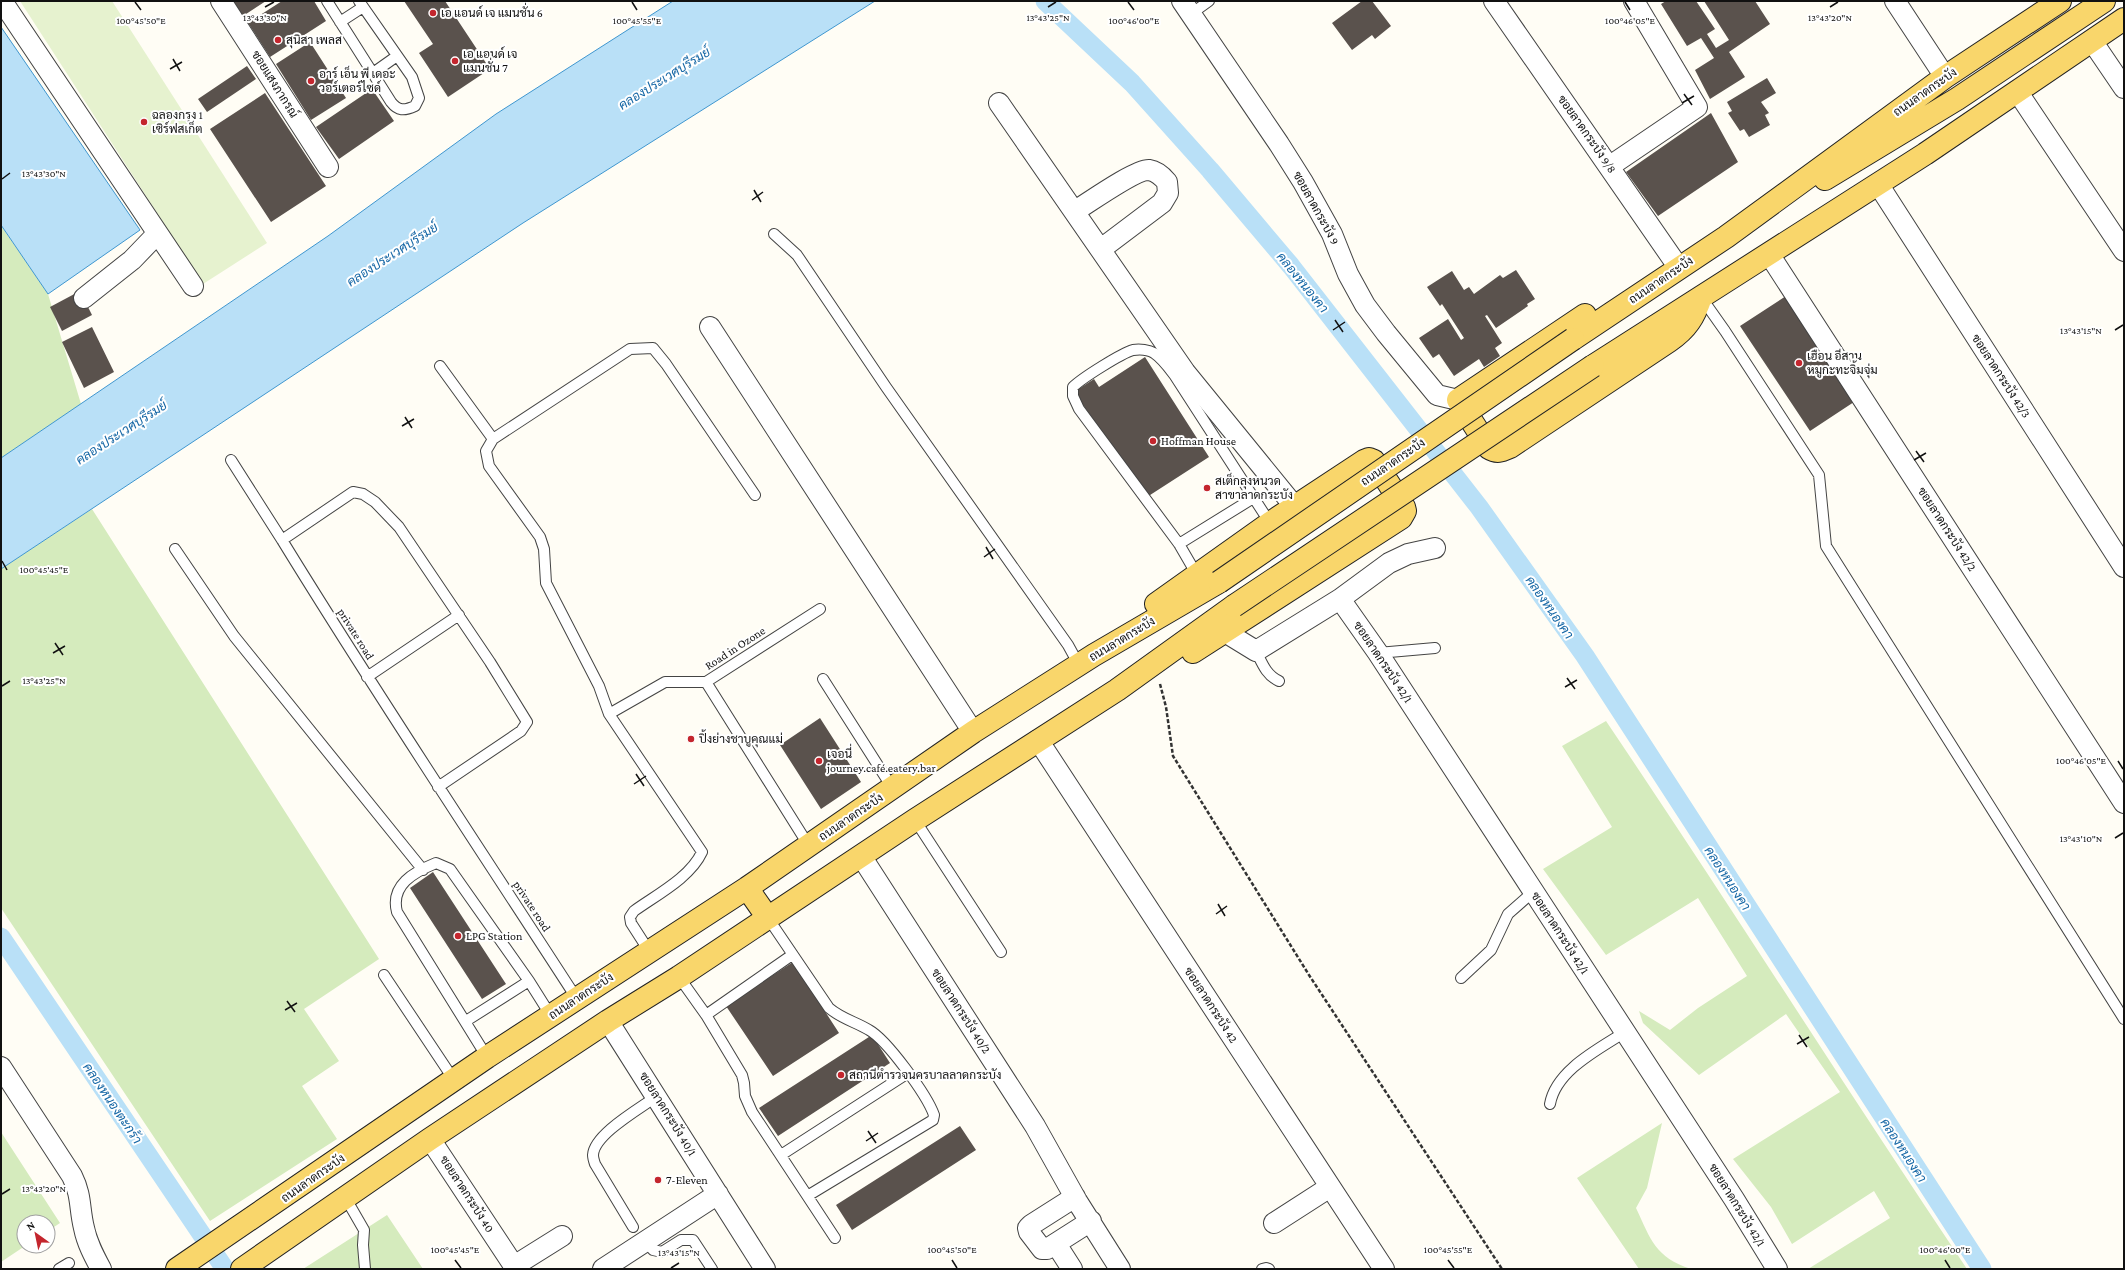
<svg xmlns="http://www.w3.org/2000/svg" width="2125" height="1270" viewBox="0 0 2125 1270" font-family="'Crimson Pro',Sarabun,serif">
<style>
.green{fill:#d5ebbd}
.pitch{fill:#e6f2cf}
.water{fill:#b9e0f7;stroke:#3f96cf}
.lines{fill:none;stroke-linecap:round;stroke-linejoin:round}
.canal{stroke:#b9e0f7;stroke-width:19}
.building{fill:#5a524d}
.lane-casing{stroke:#444;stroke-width:12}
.street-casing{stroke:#444;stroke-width:22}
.primary-casing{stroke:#222;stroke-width:24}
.path{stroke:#333;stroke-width:2.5;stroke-dasharray:4 2;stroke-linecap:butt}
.lane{stroke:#fff;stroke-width:10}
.street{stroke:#fff;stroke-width:20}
.primary{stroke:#f9d66b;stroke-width:22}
.primary-bridge-casing{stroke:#222;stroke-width:24;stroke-linecap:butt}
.primary-bridge{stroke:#f9d66b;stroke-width:22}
.ticks{fill:none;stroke:#111;stroke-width:1.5}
.poi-dot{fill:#c4262e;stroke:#fff;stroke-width:1.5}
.labels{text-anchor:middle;stroke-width:4;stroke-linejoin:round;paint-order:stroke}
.poi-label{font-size:12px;fill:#111;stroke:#fff;text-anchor:start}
.street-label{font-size:12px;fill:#111;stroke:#fff}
.water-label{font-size:13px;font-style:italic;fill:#1768a6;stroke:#fff}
.ticks-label{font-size:10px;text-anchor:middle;fill:#111;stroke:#fff;stroke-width:4;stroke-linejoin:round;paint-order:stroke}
</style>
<rect width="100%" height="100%" fill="#fffdf5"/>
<path class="green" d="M2 227 48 294 81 404 1 458Z
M92 509 379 959 304 1009 339 1061 302 1086 337 1139 210 1221 1 908V569Z
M1606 721C1728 902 1845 1087 1967 1269H1808L1890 1218 1874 1191 1792 1244 1771 1207 1733 1159 1840 1092 1786 1014 1699 1075 1643 1023 1639 1011 1670 1030 1698 1008 1747 976 1698 898 1606 955 1543 869 1612 827 1562 746Z
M1662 1123 1647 1188 1636 1208C1651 1240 1655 1257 1691 1269H1639L1577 1178Z
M1 1132 60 1223 48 1231V1222H24L25 1246 1 1262Z
M387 1215 423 1269H303Z"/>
<path class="pitch" d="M20 1H112L267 243 203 284Z"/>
<path class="water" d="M673 1H875L523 223 1 569V458L328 236 496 114Z
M1 27 140 230 48 294 1 225Z"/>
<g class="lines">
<path class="canal" d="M1045 1 1132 83 1210 170 1291 266 1479 507 1585 656 1982 1269
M1 937 225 1269"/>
</g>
<path class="building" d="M233 1H266L243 16Z
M282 1H314L326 21 270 57 248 23Z
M404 1H445L490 69 448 97 419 53 433 44Z
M1362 1H1372L1391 26 1375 39 1372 35 1352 50 1332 23Z
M1666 1H1696L1715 29 1707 34 1716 48 1729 40 1704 1H1755L1770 24 1729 52 1745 77 1710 99 1695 70 1714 58 1701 38 1687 46 1661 4Z
M310 42 346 98 311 120 276 64Z
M247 66 256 79 207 112 198 99Z
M1767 78 1776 93 1761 102 1769 113 1765 115 1770 125 1749 137 1744 129 1740 131 1728 113 1732 111 1727 102Z
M372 89 394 121 339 159 316 127Z
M265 93 326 186 271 222 210 129Z
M1711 113 1738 162 1658 216 1626 172Z
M1516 270 1535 299 1527 304 1528 306 1496 328 1487 315 1485 316 1502 343 1495 348 1500 356 1484 367 1479 359 1454 376 1439 354 1433 358 1419 338 1448 319 1461 340 1464 338 1442 304 1440 306 1427 287 1452 271 1464 290 1469 287 1474 294 1500 275 1503 278Z
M80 291 92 315 62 331 50 307Z
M1789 294 1857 400 1810 431 1740 326Z
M92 327 114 372 84 388 62 342Z
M1145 357 1209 457 1147 497 1074 392 1094 379 1099 387Z
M820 718 861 782 821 809 780 745Z
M433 872 506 984 482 999 410 888Z
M793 962 839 1033 773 1076 726 1006Z
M872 1035 890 1063 778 1136 759 1108Z
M960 1126 976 1150 852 1230 836 1205Z"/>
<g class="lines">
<defs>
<path id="lane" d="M327 1 391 102C398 111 404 111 415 106L419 98 412 77 359 1
M1191 14 1209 1
M340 22 363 7
M373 73 397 56
M774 234 797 255 886 387 1068 645 1079 665
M1701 297 1725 331 1819 475 1826 546 2124 1019
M440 366 493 439
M231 460 282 540
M1179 544 1255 497
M175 549 234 636 423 870
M1197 575 1179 544 1079 409 1073 396V387C1082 378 1122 353 1133 350 1140 349 1149 350 1154 353 1163 359 1169 368 1175 376L1270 523
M1256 651C1262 663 1266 675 1279 681
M1378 653 1435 648
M367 677 459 615
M823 679 893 789
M609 714 665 682H706
M438 787 521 731 527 722 490 662 399 527 375 502 363 494 353 492 282 540C377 695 478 846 577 999
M915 820 1001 952
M809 846 706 682 820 609
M768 918 829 1008C842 1019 856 1022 869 1030 887 1040 927 1095 934 1115L933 1120 809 1195
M649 951 631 923 630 917 634 911C656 895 690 878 702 852L609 714 599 686 546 583 544 549 540 537 489 466 486 451 493 439 630 349 653 348 666 364 755 495
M384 975 454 1080
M679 977 706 1015 742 1075 744 1083 745 1096 752 1112 835 1238
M1461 978 1491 950 1508 914 1533 892
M706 1015 792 955
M466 1021 529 981
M487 1057 397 912C390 885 414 872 436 863L450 869 529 981 551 1016
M1550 1104C1556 1070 1599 1049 1625 1032
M781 1155 908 1073
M345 1197 364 1230 363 1245 365 1269
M633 1227 595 1164C594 1161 593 1158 593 1155 594 1134 641 1108 657 1096
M645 1241 653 1250 662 1252 681 1240H693L712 1269
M59 1269 69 1263
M1262 1269 1266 1268 1269 1269"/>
<path id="street" d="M2 1 193 286
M221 1 328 167
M1182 1 1279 144 1303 182 1332 234 1348 274 1365 305 1386 333 1437 395 1458 400
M1494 1 1679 268
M1895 1 1945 77
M2092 41 2124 88
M2017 91 2124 251
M999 103 1185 372 1295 507
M1610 166 1697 107 1634 1
M1878 184 2124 567
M1075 211C1088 203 1136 169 1149 170 1156 171 1162 176 1167 182L1168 193 1162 203 1101 249
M1769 254 2124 803
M84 298 132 260 157 234
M710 327 973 732
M1340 599 1378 653 1734 1199 1777 1269
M1225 632 1256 651 1340 599 1389 563 1408 554 1435 548
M1038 740 1384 1269
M861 856 1035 1126 1077 1201 1120 1269
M608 1021 765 1269
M1 1067 72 1176C82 1196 79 1208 84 1228 87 1243 94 1256 101 1269
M430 1139 516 1269
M1075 1197 1031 1225 1028 1228 1029 1232 1042 1249H1047L1091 1221
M1274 1223 1330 1187
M1056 1244 1072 1269
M514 1266 562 1236
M603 1269 718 1194"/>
<path id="primary" d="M1825 179 1957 99 2104 1
M1585 315 1458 400 1489 448C1497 453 1501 451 1510 447L1669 341C1687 329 1694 317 1701 297
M1573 339 1726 237 1945 77 2060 1
M1593 366 1925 154 2124 19
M1156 604 1270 523 1364 461 1369 459 1374 461 1404 507 1405 511 1401 518 1193 652
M747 888 768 918
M177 1269 487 1057 747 888 973 732 1094 655 1219 582
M242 1269 430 1139 608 1021 679 977 915 820 1117 690 1234 606"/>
</defs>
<use href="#lane" class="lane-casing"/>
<use href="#street" class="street-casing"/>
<use href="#primary" class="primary-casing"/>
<path class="path" d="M1160 684 1166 707 1173 756 1309 975 1502 1269"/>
<use href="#lane" class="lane"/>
<use href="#street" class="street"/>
<use href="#primary" class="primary"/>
<defs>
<path id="primary-bridge" d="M1219 582 1573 339
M1234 606 1593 366"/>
</defs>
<use href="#primary-bridge" class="primary-bridge-casing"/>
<use href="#primary-bridge" class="primary-bridge"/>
</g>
<path class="ticks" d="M135 2 141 10M632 2 637 10M1128 2 1134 10M1625 2 1630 10M265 7 274 2M1048 7 1056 2M1830 7 1838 2M173 59 180 71M170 69 182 62M1684 94 1692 105M1682 103 1694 96M2 179 10 173M754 190 761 202M752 200 763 192M1335 320 1343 332M1333 330 1345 322M2115 330 2123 325M405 417 412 428M402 426 414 419M1916 451 1924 462M1914 460 1926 453M986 547 993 559M984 557 995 549M2 561 7 570M55 643 63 655M53 653 65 646M1567 678 1575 689M2 686 10 681M1565 687 1577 680M2118 761 2123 769M636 774 644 786M634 784 646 776M2115 838 2123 833M1218 904 1225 916M1216 914 1227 906M287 1001 295 1012M285 1010 297 1003M1799 1035 1807 1047M1797 1044 1809 1037M868 1131 876 1143M866 1141 878 1133M2 1194 10 1189M455 1260 461 1268M952 1260 957 1268M1448 1260 1454 1268M1945 1260 1950 1268M671 1268 679 1263"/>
<g class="poi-dot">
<circle cx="433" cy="13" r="4"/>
<circle cx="278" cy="40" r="4"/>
<circle cx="455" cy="61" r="4"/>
<circle cx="311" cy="81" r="4"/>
<circle cx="144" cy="122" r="4"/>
<circle cx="1799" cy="363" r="4"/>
<circle cx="1153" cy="441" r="4"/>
<circle cx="1207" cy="488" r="4"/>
<circle cx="691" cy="739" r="4"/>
<circle cx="819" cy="761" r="4"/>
<circle cx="458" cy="936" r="4"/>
<circle cx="841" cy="1075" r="4"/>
<circle cx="658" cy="1180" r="4"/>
</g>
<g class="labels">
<g class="poi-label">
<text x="441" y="17">เอ แอนด์ เจ แมนชั่น 6</text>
<text x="286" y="44">สุนิสา เพลส</text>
<text x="463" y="58">เอ แอนด์ เจ<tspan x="463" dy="14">แมนชั่น 7</tspan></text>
<text x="319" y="78">อาร์ เอ็น พี เดอะ<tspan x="319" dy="14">วอร์เตอร์ไซด์</tspan></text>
<text x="152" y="119">ฉลองกรุง 1<tspan x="152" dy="14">เซิร์ฟสเก็ต</tspan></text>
<text x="1807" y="360">เฮือน อีสาน<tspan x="1807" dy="14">หมูกะทะจิ้มจุ่ม</tspan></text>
<text x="1161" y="445">Hoffman House</text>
<text x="1215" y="485">สเต็กลุงหนวด<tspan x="1215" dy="14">สาขาลาดกระบัง</tspan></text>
<text x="699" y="743">ปิ้งย่างชาบูคุณแม่</text>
<text x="827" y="758">เจอนี่<tspan x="827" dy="14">journey.café.eatery.bar</tspan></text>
<text x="466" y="940">LPG Station</text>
<text x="849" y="1079">สถานีตำรวจนครบาลลาดกระบัง</text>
<text x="666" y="1184">7-Eleven</text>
</g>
<g class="street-label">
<text transform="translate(275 84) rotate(58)" y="4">ซอยแสงภากรณ์</text>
<text transform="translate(1925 92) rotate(-35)" y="4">ถนนลาดกระบัง</text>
<text transform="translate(1587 134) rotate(55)" y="4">ซอยลาดกระบัง 9/8</text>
<text transform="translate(1316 208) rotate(61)" y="4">ซอยลาดกระบัง 9</text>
<text transform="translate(1661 280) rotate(-34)" y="4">ถนนลาดกระบัง</text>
<text transform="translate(2001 376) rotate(57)" y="4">ซอยลาดกระบัง 42/3</text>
<text transform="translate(1393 462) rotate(-34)" y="4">ถนนลาดกระบัง</text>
<text transform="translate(1947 529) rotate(57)" y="4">ซอยลาดกระบัง 42/2</text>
<text transform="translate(356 634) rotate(58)" y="4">private road</text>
<text transform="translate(1122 639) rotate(-31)" y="4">ถนนลาดกระบัง</text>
<text transform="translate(735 648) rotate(-33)" y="4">Road in Ozone</text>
<text transform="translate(1383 662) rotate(56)" y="4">ซอยลาดกระบัง 42/1</text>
<text transform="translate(851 817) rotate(-34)" y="4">ถนนลาดกระบัง</text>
<text transform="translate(532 906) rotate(57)" y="4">private road</text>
<text transform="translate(1560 933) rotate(57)" y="4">ซอยลาดกระบัง 42/1</text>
<text transform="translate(581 996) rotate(-33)" y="4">ถนนลาดกระบัง</text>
<text transform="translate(1211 1005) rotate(57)" y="4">ซอยลาดกระบัง 42</text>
<text transform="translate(961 1011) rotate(57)" y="4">ซอยลาดกระบัง 40/2</text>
<text transform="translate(668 1114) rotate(58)" y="4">ซอยลาดกระบัง 40/1</text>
<text transform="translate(313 1178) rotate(-35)" y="4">ถนนลาดกระบัง</text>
<text transform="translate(467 1194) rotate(57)" y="4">ซอยลาดกระบัง 40</text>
<text transform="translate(1737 1205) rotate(58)" y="4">ซอยลาดกระบัง 42/1</text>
</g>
<g class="water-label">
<text transform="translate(664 78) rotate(-32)" y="5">คลองประเวศบุรีรมย์</text>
<text transform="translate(392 254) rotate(-33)" y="5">คลองประเวศบุรีรมย์</text>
<text transform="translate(1303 282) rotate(51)" y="5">คลองหนองคา</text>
<text transform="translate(121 432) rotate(-33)" y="5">คลองประเวศบุรีรมย์</text>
<text transform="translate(1550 607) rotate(55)" y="5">คลองหนองคา</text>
<text transform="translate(1728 878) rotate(57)" y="5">คลองหนองคา</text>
<text transform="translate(113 1103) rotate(56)" y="5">คลองหนองตะกร้า</text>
<text transform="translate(1904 1150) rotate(57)" y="5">คลองหนองคา</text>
</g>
</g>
<g class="ticks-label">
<text x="265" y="21">13°43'30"N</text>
<text x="1048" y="21">13°43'25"N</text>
<text x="1830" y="21">13°43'20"N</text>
<text x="141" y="24">100°45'50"E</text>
<text x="637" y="24">100°45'55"E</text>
<text x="1134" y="24">100°46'00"E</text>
<text x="1630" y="24">100°46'05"E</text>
<text x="44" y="177">13°43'30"N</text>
<text x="2081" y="334">13°43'15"N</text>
<text x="44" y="573">100°45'45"E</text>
<text x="44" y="684">13°43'25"N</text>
<text x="2081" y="764">100°46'05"E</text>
<text x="2081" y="842">13°43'10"N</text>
<text x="44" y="1192">13°43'20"N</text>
<text x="455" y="1253">100°45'45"E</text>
<text x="952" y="1253">100°45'50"E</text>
<text x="1448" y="1253">100°45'55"E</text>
<text x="1945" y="1253">100°46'00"E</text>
<text x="679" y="1256">13°43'15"N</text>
</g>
<rect width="2125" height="1270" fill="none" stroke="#111111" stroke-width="4"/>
<g transform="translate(36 1234) rotate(327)"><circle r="19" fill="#ffffff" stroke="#a0a0a0"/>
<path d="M0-3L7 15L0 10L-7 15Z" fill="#c4262e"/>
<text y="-6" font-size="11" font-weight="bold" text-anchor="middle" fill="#111111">N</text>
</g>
</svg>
